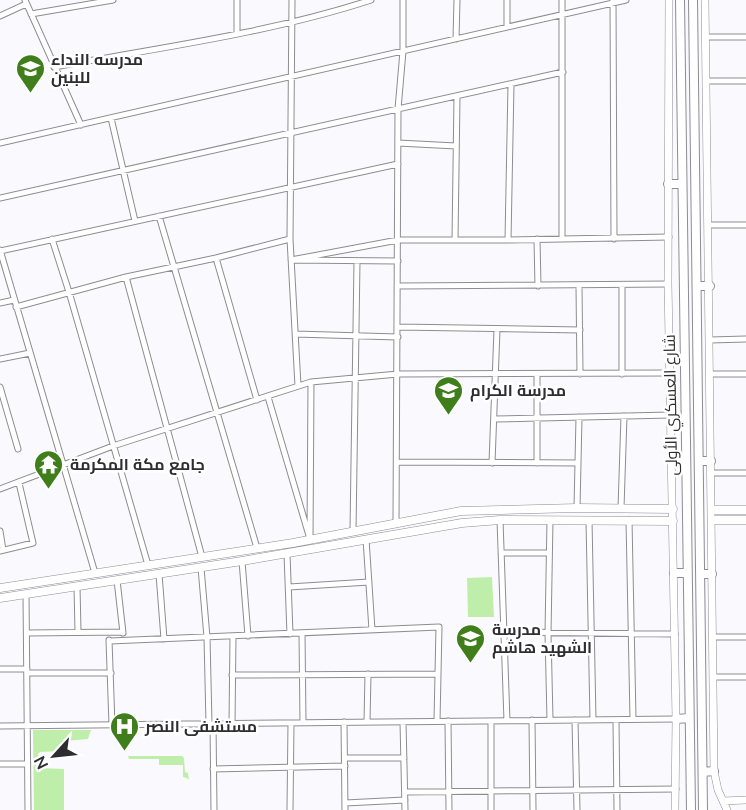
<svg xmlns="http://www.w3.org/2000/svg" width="746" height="810" viewBox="0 0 746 810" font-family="Mulish,Cairo,sans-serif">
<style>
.green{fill:#bfeeab}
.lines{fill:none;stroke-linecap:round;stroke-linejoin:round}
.minor-casing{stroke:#8e8c92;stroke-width:7}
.tertiary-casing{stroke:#8e8c92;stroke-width:8}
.secondary-casing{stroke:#8e8c92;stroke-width:9}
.primary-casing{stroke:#8e8c92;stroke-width:10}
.minor{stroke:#fff;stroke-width:5}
.tertiary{stroke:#fff;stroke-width:7}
.secondary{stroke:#fff;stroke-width:8}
.primary{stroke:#fff;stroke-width:8}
.labels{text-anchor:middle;stroke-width:5;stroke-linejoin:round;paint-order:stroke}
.poi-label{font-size:16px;font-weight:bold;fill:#2e2d30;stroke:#fff;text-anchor:start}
.street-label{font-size:16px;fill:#2e2d30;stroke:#fff}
</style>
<rect width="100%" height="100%" fill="#faf9fe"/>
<path class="green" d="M492 577 494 617H468L467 578Z
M33 730H91L88 739 65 741 62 751 40 752 38 754 40 768 64 769V810H34Z
M128 756H182L184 758 185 772 188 773 189 780 187 778 183 777V765H159V759H129Z"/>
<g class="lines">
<defs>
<path id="minor" d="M25 0 81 125
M237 0V33
M292 0 290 239 298 386
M562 0V239
M613 0 614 239
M31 14 113 0
M0 16 26 4
M507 27V0
M706 37H746
M456 39 457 0
M54 67C158 48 270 33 371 0
M706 81H746
M111 118 135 221
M0 143 626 0
M398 143 456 146
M0 198 563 72
M159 216 257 548
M709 225H746
M52 239 69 292 148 565
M537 239 538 286
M455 240 457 96
M508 240 511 84
M0 250 95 573
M0 251 398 164
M216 258 257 400
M398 261 291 260 398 240H508L669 237
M126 277 202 557
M398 286 668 284
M579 286 580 374
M0 303 14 300
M16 307 126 277 216 258 290 239
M398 327 580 330
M295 334 398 337
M710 340 746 339
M0 359 30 353
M622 374V285
M710 374H746
M0 387 18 449
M268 397 310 539 311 382
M495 419 670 415
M397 462 578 463
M492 463 497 329
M537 463V375
M711 473H746
M0 489 113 446 311 382 398 374 670 373
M577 508 579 417
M621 508 624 416
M500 520 507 721
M550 520 548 633 550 720
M589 520 593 720
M629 520 633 719
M396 522 398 109 403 51V0
M0 531 3 550
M353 531 357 261
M366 539 372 630
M0 551 33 543 19 483
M501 553H549
M287 554 290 634
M242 561 248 636
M201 568 207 637 209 724
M159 574 164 639
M117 580 123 633
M77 586 78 632
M289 587 369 582
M26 594 28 810
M504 632 675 634
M27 633 123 632
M302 633 303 723
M714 637H746
M109 640 112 725
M110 641 439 627 437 721
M0 669H27
M27 673H111
M232 675 438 674
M714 677H746
M532 720 533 810
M575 720 577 810
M616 720 617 810
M448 721 449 810
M491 721V810
M344 722 345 810
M367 722 368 674
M403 722 405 810
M213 724 214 810
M232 724 233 636
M0 726 676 719
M345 758H404
M0 764H26
M213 769 345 766
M405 792 676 789
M345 803 405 800
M290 810 291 723"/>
<path id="tertiary" d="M669 0 668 284 676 719 675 810
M705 0 714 771 718 790 727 810
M723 801 746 800"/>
<path id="secondary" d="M712 510H746
M712 520H746
M0 588 293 543 461 511 577 508 673 509
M0 598 242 561 462 523 500 520 673 521"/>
<path id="primary" d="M680 0 691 810
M693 0 703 810
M668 184H682
M697 286H710
M699 461H711
M672 462 686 461
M674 573H687
M700 574H712
M676 719 689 718
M703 772 714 771"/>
</defs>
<use href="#minor" class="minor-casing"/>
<use href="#tertiary" class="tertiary-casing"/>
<use href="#secondary" class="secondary-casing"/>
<use href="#primary" class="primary-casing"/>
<use href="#minor" class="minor"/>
<use href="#tertiary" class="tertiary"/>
<use href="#secondary" class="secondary"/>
<use href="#primary" class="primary"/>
</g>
<defs>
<symbol id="school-pin" viewBox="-11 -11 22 30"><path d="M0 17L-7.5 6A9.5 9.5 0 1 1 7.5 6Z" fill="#407e1c" stroke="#fff"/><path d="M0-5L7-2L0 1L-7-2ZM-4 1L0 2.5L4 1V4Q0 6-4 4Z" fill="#fff"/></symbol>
<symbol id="temple-pin" viewBox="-11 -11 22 30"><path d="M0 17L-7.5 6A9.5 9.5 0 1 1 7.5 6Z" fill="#407e1c" stroke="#fff"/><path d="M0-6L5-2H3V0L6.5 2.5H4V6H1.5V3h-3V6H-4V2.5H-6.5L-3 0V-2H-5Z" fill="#fff"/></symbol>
<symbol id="hospital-pin" viewBox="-11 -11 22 30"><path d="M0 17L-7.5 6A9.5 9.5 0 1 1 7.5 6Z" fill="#407e1c" stroke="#fff"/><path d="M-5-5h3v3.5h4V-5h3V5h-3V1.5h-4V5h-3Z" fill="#fff"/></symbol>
</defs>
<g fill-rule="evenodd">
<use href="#school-pin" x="14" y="52" width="33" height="45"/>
<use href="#school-pin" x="432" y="374" width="33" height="45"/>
<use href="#temple-pin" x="32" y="448" width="33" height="45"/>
<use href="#school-pin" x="454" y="622" width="33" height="45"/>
<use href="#hospital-pin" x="108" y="710" width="33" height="45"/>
</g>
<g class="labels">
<g class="poi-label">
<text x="51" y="65">مدرسه النداء<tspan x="51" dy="18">للبنين</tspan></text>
<text x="470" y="396">مدرسة الكرام</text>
<text x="70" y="470">جامع مكة المكرمة</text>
<text x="492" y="635">مدرسة<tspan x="492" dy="18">الشهيد هاشم</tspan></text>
<text x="145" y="732">مستشفى النصر</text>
</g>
<g class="street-label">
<text transform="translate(670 405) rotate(-91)" y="6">شارع العسكري الأولى</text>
</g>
</g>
<g transform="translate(54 756) rotate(243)" stroke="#ffffff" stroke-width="4.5" paint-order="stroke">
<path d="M0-4.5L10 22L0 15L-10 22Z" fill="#2e2d30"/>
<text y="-9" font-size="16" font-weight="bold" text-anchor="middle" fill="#2e2d30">N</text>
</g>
</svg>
